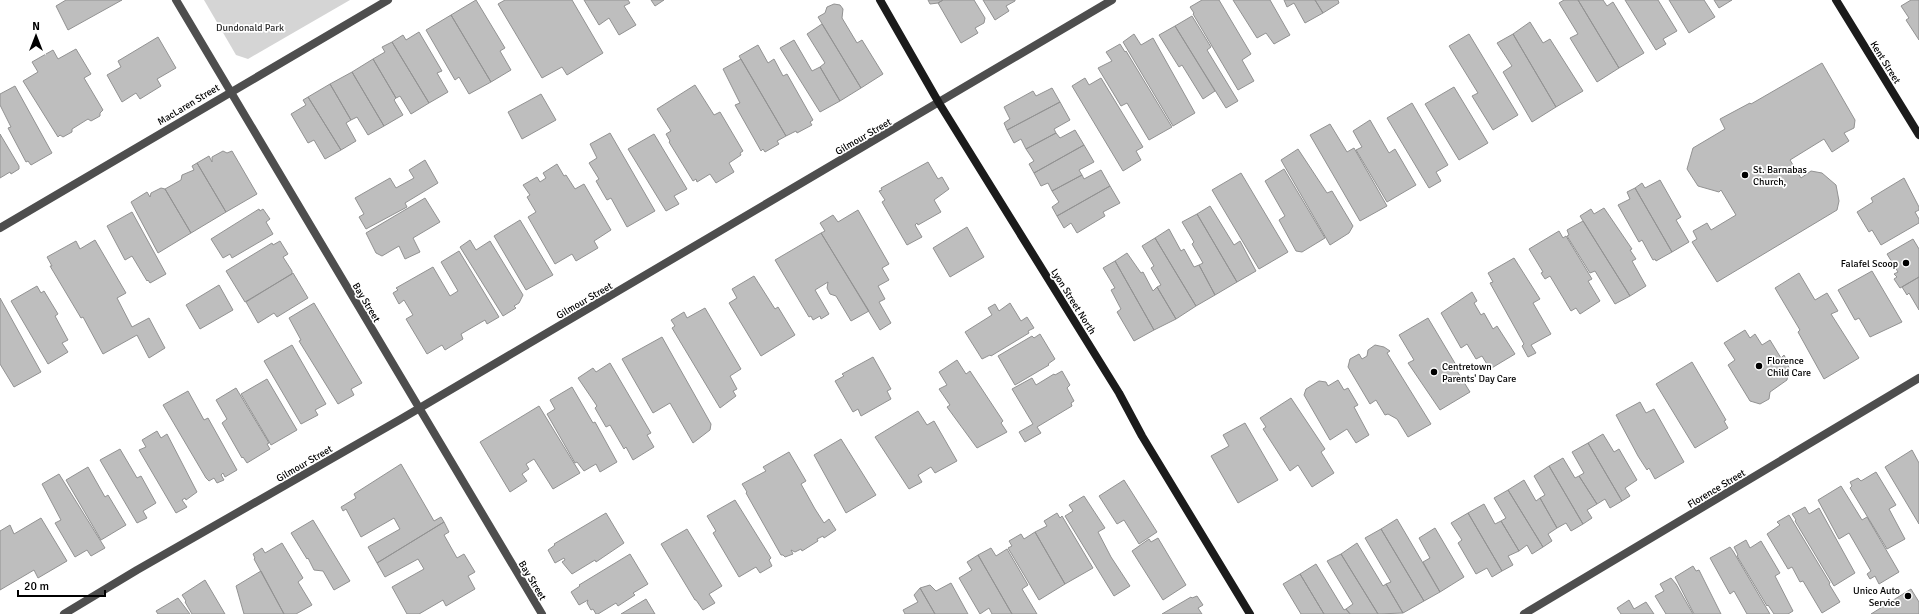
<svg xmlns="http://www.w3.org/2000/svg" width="1919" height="614" viewBox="0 0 1919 614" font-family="Signika,sans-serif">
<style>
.green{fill:#d5d5d5}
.building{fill:#bebebe;stroke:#929292}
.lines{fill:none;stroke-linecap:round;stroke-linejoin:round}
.minor{stroke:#4e4e4e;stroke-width:8}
.secondary{stroke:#1b1b1b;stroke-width:8}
.poi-dot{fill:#000;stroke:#fff;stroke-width:1.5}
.labels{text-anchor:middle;stroke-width:3.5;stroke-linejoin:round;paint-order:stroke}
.park-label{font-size:10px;fill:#2c2c2c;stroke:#fff}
.street-label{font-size:10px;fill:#000;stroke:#fff}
.poi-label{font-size:10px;fill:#000;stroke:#fff;text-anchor:start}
</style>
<rect width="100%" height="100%" fill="#fff"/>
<path class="green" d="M204 0H350L248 59 236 55Z"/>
<path class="building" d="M66 0H122L68 30 56 6Z
M476 0 505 48 500 51 511 70 491 82 451 15Z
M505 0H572L603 53 567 75 562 67 542 78 498 4Z
M584 0H628L630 3 624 6 636 25 619 35 609 18 599 25Z
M651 0H664L655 6Z
M928 0H943L938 3 930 4Z
M943 0H974L985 18 984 23 975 28 978 33 961 43 938 3Z
M983 0H1015V1L1006 6 1009 11 995 20Z
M1202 0H1219L1251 54 1242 60 1254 81 1238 90 1193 14 1194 13 1190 7Z
M1233 0H1270L1290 35 1274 44 1266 33 1257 38Z
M1284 0H1315L1323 13 1305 23 1294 3 1287 7Z
M1315 0H1338L1339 3 1323 13Z
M1564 0H1578L1619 68 1597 82 1570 38 1578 34 1559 3Z
M1578 0H1603L1607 6 1613 2 1644 53 1619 68Z
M1625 0H1658L1677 31 1663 39 1666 44 1656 50Z
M1669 0H1704L1715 17 1689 33Z
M1714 0H1732L1719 8Z
M1911 0H1919V40L1906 20 1909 18 1901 6Z
M834 4 840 5 843 9 842 18 857 43 862 40 883 74 861 88 818 17 825 13 827 7Z
M451 15 491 82 469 94 459 77 455 80 426 30Z
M1192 16 1211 47 1207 50 1238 101 1226 108 1175 26Z
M1530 22 1543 43 1550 39 1583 91 1556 107 1513 34Z
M822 24 861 88 840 101 820 67 825 63 807 34Z
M1175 26 1215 91 1203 99 1182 65 1179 67 1159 35Z
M419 32 442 71 437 73 448 92 429 103 392 42 403 35 406 40Z
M1134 34 1141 45 1153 38 1195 113 1173 126 1123 42Z
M1469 34 1518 115 1493 130 1472 96 1478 93 1449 46Z
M1513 34 1556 107 1532 122 1503 72 1512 66 1497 43Z
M158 37 176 68 157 79 161 86 140 99 136 93 122 102 107 75 121 67 118 61Z
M794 40 812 71 820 67 840 101 820 112 780 48Z
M392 42 429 103 411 114 400 96 396 98 373 59 385 52 382 47Z
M1120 44 1125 52 1126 51 1172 127 1149 140 1127 103 1121 106 1098 68 1112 61 1106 52Z
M758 45 768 63 774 59 783 76 787 74 813 120 810 122 812 125 797 133 796 131 786 136 739 56Z
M76 49 91 74 84 78 103 110 100 113V116L91 121 88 119 72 129V132L63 137 60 135 58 137 23 81 38 72 32 62 53 50 58 59Z
M373 59 396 98 394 100 403 115 384 126 352 72Z
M741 59 786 136 777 141 779 144 765 152 763 149 761 151 735 105 740 103 723 69Z
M1822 63 1855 120 1854 128 1844 133 1849 141 1832 152 1824 139 1790 160 1801 178 1811 171 1822 173 1836 185 1839 201 1837 210 1717 282 1692 242 1697 239 1693 231 1707 223 1711 230 1736 215 1721 190 1719 192 1698 186 1687 169 1693 148 1725 129 1720 119 1750 103 1751 104Z
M352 72 384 126 368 135 357 117 351 120 330 84Z
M1085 78 1089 85 1101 78 1143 147 1136 151 1141 160 1123 171 1072 86Z
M330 84 351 120 346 123 356 141 341 150 308 97Z
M695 85 714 115 720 112 743 151 740 153 741 155 729 163 734 172 716 183 710 174 697 182 696 179 693 181 669 142 670 141 666 134 671 131 657 109Z
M15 86 52 153 31 165 28 161 26 162 8 128 11 127 0 105V94Z
M1454 87 1488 143 1459 160 1425 104Z
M1052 88 1060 102 1007 130 1004 123 1010 119 1004 107 1033 91 1036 96Z
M541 94 556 120 522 139 508 112Z
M308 97 341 150 325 159 314 140 308 143 291 114 306 105 303 100Z
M1060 102 1070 120 1054 129 1056 133 1026 149 1021 139 1014 143 1007 130Z
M1412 103 1448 165 1436 172 1441 181 1429 188 1387 118Z
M1370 120 1389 153 1395 149 1416 185 1387 202 1356 150 1362 147 1353 131Z
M1330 124 1347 152 1354 148 1387 206 1360 221 1310 135Z
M1075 130 1084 145 1034 173 1029 164 1034 161 1026 149 1056 133 1060 138Z
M610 133 655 211 627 227 611 198 607 200 596 181 599 179 589 163 597 158 590 144Z
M0 134 19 166V169L11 174 10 172 0 178Z
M654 134 687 189 674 196 679 204 666 211 628 149Z
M1084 145 1094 162 1079 170 1082 175 1052 191 1048 183 1041 186 1034 173Z
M1298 149 1327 193 1332 191 1353 226 1349 233 1330 245 1281 160Z
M223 151 227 153 232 151 257 194 226 212 197 163 209 156 212 162V157Z
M425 160 438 183 405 203 407 207 366 229 359 217 364 214 355 198 390 178 396 188 414 178 409 170Z
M928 162 938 179 942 177 949 189 934 200 941 212 918 225 917 223 915 225 922 237 907 245 882 202 885 200 879 191 882 190 881 188Z
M197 163 226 212 191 233 165 189 181 180 182 175 194 170 192 166Z
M557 164 564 176 566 175 575 189 584 184 611 230 594 241 598 248 576 261 572 254 555 264 528 217 536 212 527 197 530 195 523 185 537 177 540 182 546 178 543 173Z
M1284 169 1325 238 1302 252 1296 251 1279 220 1285 216 1265 181Z
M1101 170 1110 186 1057 216 1052 207 1059 202 1052 191 1082 175 1084 179Z
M1241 173 1288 252 1259 269 1212 190Z
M1904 178 1919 207V210L1915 212 1919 219V223L1881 245 1872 230 1869 232 1857 212 1873 202 1871 198Z
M1660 180 1681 217 1676 220 1689 242 1672 252 1635 188 1642 183 1645 188Z
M1110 186 1120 203 1103 212 1105 216 1077 233 1071 223 1064 228 1057 216Z
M161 188 165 189 191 233 158 253 131 202 147 192 150 197 151 193Z
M1635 188 1672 252 1656 261 1655 259 1653 260 1642 240 1639 242 1618 205 1630 199 1627 192Z
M425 198 440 222 413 238 420 252 405 259 399 246 382 256 376 253 366 233Z
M1210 206 1234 245 1240 241 1256 271 1237 282 1197 214Z
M1604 208 1632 249 1630 250 1636 259 1632 261 1646 286 1630 296 1580 216 1591 209 1594 214Z
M259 209 260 211 263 209 270 219 266 222 273 234 232 258 230 254 223 258 211 239Z
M858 210 889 264 882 268 889 280 878 286 885 299 879 302 891 323 880 330 821 233 825 231 820 223 833 215 838 222Z
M132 212 166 274 150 283 148 280 147 281 132 256 125 260 107 226Z
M1197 214 1237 282 1215 295 1199 265 1203 263 1192 244 1194 242 1182 222Z
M520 220 553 275 526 290 494 236Z
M1583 221 1630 296 1615 304 1595 271 1590 273 1567 236 1569 235 1567 230Z
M967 227 984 257 950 277 933 248Z
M1169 229 1181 251 1184 249 1194 267 1199 265 1215 295 1196 306 1155 238Z
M1559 231 1563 238 1566 236 1592 279 1588 281 1600 301 1580 314 1576 308 1571 311 1550 276 1545 279 1541 273 1543 272 1529 249Z
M821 233 869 311 851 321 836 296 830 294 827 288 828 282 815 290 829 314 821 319 820 316 813 320 811 316 809 317 775 260Z
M1155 238 1196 306 1176 319 1157 287 1161 285 1151 268 1154 266 1142 246Z
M1913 239 1919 249V277L1900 288 1894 279 1897 277 1894 274 1898 272 1887 254Z
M95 240 126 293 117 298 132 327 149 318 165 348 149 358 137 335 103 354 83 317 81 318 50 266H52L47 257 76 241 80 249Z
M470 240 476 250 490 241 523 295 519 303 514 306 516 308 503 316 460 247Z
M280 241 288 254 283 257 292 271V274L245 302 226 271 272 243 273 245Z
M459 251 499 317 487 324 485 320 461 334 463 339 445 350 442 345 427 354 406 319 413 315 404 300 399 304 393 293 398 290 396 288 433 267 450 296 458 291 441 262Z
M1127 253 1141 273 1143 272 1153 291 1157 287 1176 319 1154 330 1115 261Z
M1514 258 1540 299 1533 303 1551 334 1531 345 1536 353 1528 357 1522 346 1524 344 1490 283 1493 282 1488 273Z
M1115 261 1154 330 1134 341 1117 312 1121 309 1111 290 1115 288 1103 268Z
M1872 271 1902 322 1870 337 1859 318 1855 320 1838 290Z
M293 273 308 298 277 317 274 313 258 323 246 302Z
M1799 273 1815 300 1827 293 1838 311 1831 314 1859 358 1824 379 1798 332 1800 330 1775 288Z
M754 276 775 309 778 307 795 335 761 356 729 303 737 298 732 289Z
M1919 277V310L1909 293 1907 295 1902 287Z
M219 285 233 310 200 329 186 305Z
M37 286 41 293 44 291 58 314 55 316 68 340 62 343 68 352 48 364 11 301Z
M1472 292 1477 301 1474 303 1481 315 1484 313 1493 329 1497 326 1515 354 1490 369 1482 356 1476 359 1467 344 1461 348 1441 313Z
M0 298 41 372 14 387 0 364Z
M314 303 362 383 351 389 354 395 338 404 299 341 301 340 289 318Z
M1010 303 1021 321 1027 317 1034 328 1028 331 1029 333 991 356 990 355 982 359 965 332 992 315 988 308 995 304 999 311Z
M705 308 741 369 730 376 737 389 733 391 736 396 720 408 672 328 675 326 671 320 684 312 687 318Z
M1428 318 1459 370 1457 371 1470 392 1440 410 1408 363 1414 360 1399 335Z
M1745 330 1750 338 1755 334 1762 345 1770 340 1781 358 1784 355 1786 359 1789 368 1787 380 1770 392 1769 399 1760 404 1750 401 1728 365 1735 360 1724 343Z
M1040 334 1055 359 1048 364 1049 365 1015 385 998 356 1032 336 1034 338Z
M662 337 711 424 710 430 693 443 670 403 653 413 622 359Z
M292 345 326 404 315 410 318 415 301 424 264 361Z
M1375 345 1384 347 1390 351 1387 353 1431 424 1408 437 1397 419 1388 414 1385 415 1376 400 1370 404 1348 367 1350 359 1359 354 1362 359 1367 356 1368 350Z
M873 357 891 389 887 391 891 399 861 416 858 409 853 412 835 381 844 376 842 374Z
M957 360 966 374 970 371 1003 421 1001 423 1007 432 977 448 947 407 950 405 939 389 947 385 939 372Z
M1692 362 1726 420 1724 421 1728 428 1695 448 1656 384Z
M610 363 651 433 647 435 654 447 633 460 626 447 624 449 610 425 606 427 595 408 597 406 578 378 593 368 596 372Z
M1062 371 1070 385 1067 388 1074 401 1071 403 1072 406 1037 427 1041 433 1025 442 1019 432 1033 424 1012 389 1032 378 1036 385 1054 374 1055 375Z
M267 379 297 430 271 445 241 394Z
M1338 380 1344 390 1348 388 1358 405 1354 407 1369 435 1356 443 1347 429 1330 440 1304 395 1306 389 1319 381 1326 382 1328 386Z
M572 387 593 423 595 422 617 462 600 472 596 464 584 471 577 462 575 463 547 414 555 409 550 400Z
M236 388 269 443 267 444 270 449 247 463 243 457 242 458 222 423 227 419 216 400Z
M188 391 204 420 208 418 237 470 225 477 223 473 221 475 224 480 217 483 214 478 209 481 206 478 163 405Z
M1291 398 1325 449 1321 452 1334 473 1312 487 1298 465 1290 471 1263 429 1266 427 1260 418Z
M1640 402 1646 413 1654 409 1684 462 1655 479 1649 468 1647 470 1638 456 1616 415Z
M539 406 580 473 553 489 534 459 526 464 529 469 522 474 527 481 510 492 480 442Z
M918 411 927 425 934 421 957 461 935 473 931 467 918 475 922 482 909 489 875 437Z
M1245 423 1278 480 1238 503 1211 456 1229 446 1223 435Z
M157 431 161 438 167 434 197 492 186 500 185 498 182 500 187 507 176 513 139 450 146 447 142 440Z
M1603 434 1614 452 1619 449 1637 480 1625 488 1630 496 1622 501 1588 443Z
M841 439 876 495 846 513 814 455Z
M1588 443 1622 501 1610 508 1605 499 1597 504 1579 476 1584 473 1572 452Z
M120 449 137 478 141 476 156 503 143 511 147 518 137 523 100 460Z
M1912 450 1919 463V524L1885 467Z
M789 452 806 481 801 484 815 509 824 523 829 519 836 530 824 538 823 536 817 539 818 541 802 551 801 549 795 552 791 550 793 554 785 557 783 555H781L746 493 747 492 742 484 766 471 763 467Z
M1563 458 1575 478 1579 476 1597 504 1587 510 1592 518 1583 524 1549 466Z
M401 464 434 521 441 517 444 522 377 563 368 547 400 529 394 518 361 537 346 509 343 511 341 507 356 498 354 494Z
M1549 466 1583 524 1571 531 1566 523 1557 528 1540 498 1545 495 1534 476Z
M88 467 105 497 108 495 126 525 101 540 66 480Z
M1876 472 1896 505 1889 509 1905 539 1887 549 1850 488 1852 486 1850 482 1858 478 1861 481Z
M59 474 105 548 91 556 87 550 75 557 55 523 61 520 42 484Z
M1124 480 1157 532 1139 544 1124 520 1117 524 1099 496Z
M1524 480 1536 501 1540 498 1557 528 1548 534 1552 541 1543 547 1508 490Z
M1841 486 1862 520 1867 517 1899 572 1879 584 1875 576 1870 579 1867 574 1871 571 1849 533 1839 539 1818 500Z
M1508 490 1543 547 1532 554 1527 545 1519 551 1501 521 1506 518 1494 498Z
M1084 496 1105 528 1098 532 1111 557 1130 586 1114 596 1065 516 1073 511 1069 505Z
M735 500 771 558 769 560 772 566 760 573 756 567 739 577 713 533 716 531 707 516Z
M1484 504 1495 524 1501 521 1519 551 1508 556 1513 565 1502 571 1468 513Z
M1805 507 1809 514 1819 508 1855 573 1834 586 1795 521 1796 520 1792 514Z
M606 513 624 543 596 562 595 560 572 574 562 562 565 560 564 558 555 563 548 550 555 545 554 544Z
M1057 513 1060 518 1062 516 1093 568 1065 584 1035 532 1047 526 1044 521Z
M1468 513 1502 571 1492 577 1487 568 1476 574 1458 543 1462 540 1451 523Z
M1789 515 1830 583 1829 584 1840 602 1822 613 1803 581 1800 582 1792 567 1788 569 1767 534 1780 525 1777 522Z
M41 518 67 561 38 578 34 570 0 590V531L10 525 14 534Z
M1397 519 1440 592 1424 601 1381 529Z
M313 520 350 581 334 590 323 571 314 570 308 558 307 559 291 533Z
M444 522 449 532 444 535 457 558 464 554 475 572 468 576 475 589 446 606 443 600 419 614H407L392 587 424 569 418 559 385 577 377 563Z
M1435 528 1464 577 1440 592 1423 562 1430 558 1419 538Z
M687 529 722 586 709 594 715 603 703 610 696 600H695L661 544Z
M1381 529 1424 601 1403 613 1386 584 1391 582 1365 538Z
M1035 532 1065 584 1039 600 1008 548 1012 546 1009 541 1021 534 1024 539Z
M1158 538 1186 585 1163 600 1132 551 1149 539 1151 542Z
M1746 540 1750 548 1761 541 1780 573 1775 576 1793 611 1788 614H1774L1768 605 1767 606 1737 556 1738 555 1734 547Z
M282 543 303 578 298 582 312 605 296 614H284L254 559 255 558 253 554 262 548 265 553Z
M1357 543 1383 586 1386 584 1403 613 1378 614 1341 554Z
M1730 547 1733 551 1770 614H1747L1734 591 1730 594 1710 558Z
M991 548 996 556 1007 549 1028 585 1022 589 1037 614H1012L978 555Z
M630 554 648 584 633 593 635 595 618 606 616 603 598 614H596L593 609 591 610 587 603 588 600 579 605 571 592 580 586 579 585Z
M1341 554 1378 614H1350L1346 609 1353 604 1327 561Z
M978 555 1012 614H992L989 608 980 614 959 578 972 570 967 562Z
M1316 564 1344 610 1346 609 1350 614H1324L1300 574Z
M1693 566 1696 571 1699 570 1721 614H1694L1675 577Z
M261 571 284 614H244L236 586Z
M1300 574 1324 614H1301L1283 584Z
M1671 578 1676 584 1693 614H1666L1655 596 1664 591 1660 584Z
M205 580 225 614H192L185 602 186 601 182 595Z
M951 583 968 614H935L920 588 930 585 936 591Z
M920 588 935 614H905L903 610 918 602 914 595Z
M1911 589 1919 602V614H1871Z
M1197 596 1203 605 1198 608 1202 614H1162L1191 597 1192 598Z
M178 598 190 614H158L156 611Z
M646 599 655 614H621Z
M1629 600 1634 609 1646 602 1654 614H1621L1617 608Z"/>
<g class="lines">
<path class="minor" d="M176 0 542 614
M0 228 388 0
M64 614 137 570 401 419 1112 0
M1524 614 1919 378"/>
<path class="secondary" d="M880 0 939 103 1119 393 1142 436 1250 614
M1836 0 1919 135"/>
</g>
<g class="poi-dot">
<circle cx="1745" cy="175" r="4"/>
<circle cx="1906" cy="263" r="4"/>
<circle cx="1759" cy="366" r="4"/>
<circle cx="1434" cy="372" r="4"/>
<circle cx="1908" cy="596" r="4"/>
</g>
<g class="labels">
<g class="park-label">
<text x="250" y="31">Dundonald Park</text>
</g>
<g class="street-label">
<text transform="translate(1886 62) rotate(58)" y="4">Kent Street</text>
<text transform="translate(188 104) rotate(-31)" y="4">MacLaren Street</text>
<text transform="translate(863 136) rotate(-30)" y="4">Gilmour Street</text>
<text transform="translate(584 300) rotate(-30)" y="4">Gilmour Street</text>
<text transform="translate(1074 301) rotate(58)" y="4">Lyon Street North</text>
<text transform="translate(367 302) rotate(59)" y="4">Bay Street</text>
<text transform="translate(304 463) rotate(-30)" y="4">Gilmour Street</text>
<text transform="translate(1716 488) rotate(-31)" y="4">Florence Street</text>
<text transform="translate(533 580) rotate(59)" y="4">Bay Street</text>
</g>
<g class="poi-label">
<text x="1753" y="173">St. Barnabas<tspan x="1753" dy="12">Church,</tspan></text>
<text x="1898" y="267" text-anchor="end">Falafel Scoop</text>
<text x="1767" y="364">Florence<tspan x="1767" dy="12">Child Care</tspan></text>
<text x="1442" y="370">Centretown<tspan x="1442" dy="12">Parents' Day Care</tspan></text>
<text x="1900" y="594" text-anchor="end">Unico Auto<tspan x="1900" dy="12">Service</tspan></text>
</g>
</g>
<g transform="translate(36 36)" stroke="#ffffff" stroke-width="3" paint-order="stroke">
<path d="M0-3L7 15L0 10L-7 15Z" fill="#000000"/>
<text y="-6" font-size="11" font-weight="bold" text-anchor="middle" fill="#000000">N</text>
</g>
<path d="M18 590v6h87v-6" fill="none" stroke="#000000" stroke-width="2"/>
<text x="24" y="590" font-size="12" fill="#000000" stroke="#ffffff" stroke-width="3" paint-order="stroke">20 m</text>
</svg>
